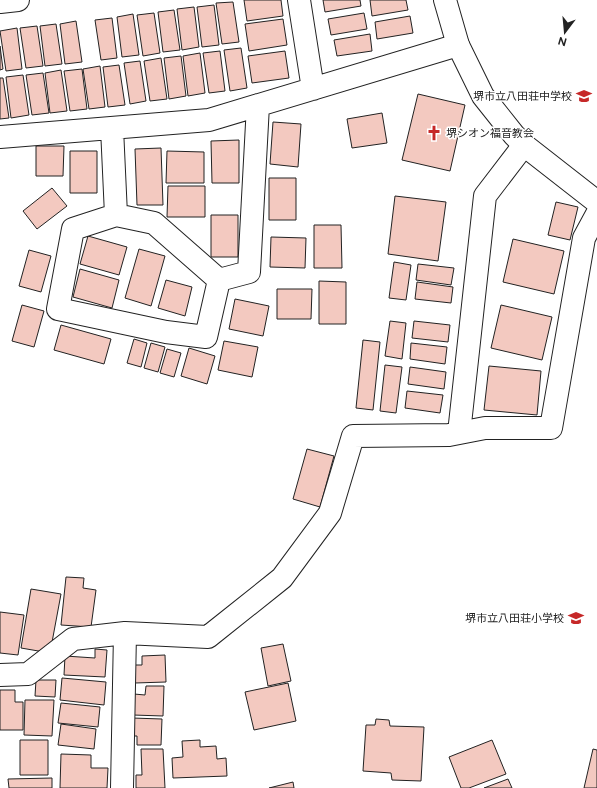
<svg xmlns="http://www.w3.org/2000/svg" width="597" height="788" viewBox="0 0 597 788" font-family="Figtree,'Noto Sans JP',sans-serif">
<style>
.building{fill:#f3c9c0;stroke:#222}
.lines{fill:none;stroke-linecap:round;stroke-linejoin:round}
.street-casing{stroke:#222;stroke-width:24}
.secondary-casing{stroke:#222;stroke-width:24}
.street{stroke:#fff;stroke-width:22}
.secondary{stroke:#fff;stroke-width:22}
.labels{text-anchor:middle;stroke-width:3;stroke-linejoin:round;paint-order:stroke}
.poi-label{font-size:11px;fill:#222;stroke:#fff;text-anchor:end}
</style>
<rect width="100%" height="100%" fill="#fff"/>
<path class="building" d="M244 0H281L283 16 247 21Z
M323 0H360L361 6 325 12Z
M370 0H406L408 10 372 16Z
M233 2 239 42 222 44 216 3Z
M214 5 219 45 202 47 197 7Z
M194 7 199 47 182 50 177 9Z
M174 10 180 50 163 52 158 12Z
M154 13 160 53 143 56 137 15Z
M364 13 367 29 331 35 328 19Z
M133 14 139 55 122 57 117 17Z
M410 16 413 33 377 39 375 22Z
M112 18 117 58 101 60 95 20Z
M283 19 287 45 249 51 245 24Z
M76 21 82 62 65 64 60 24Z
M56 24 62 64 45 66 40 26Z
M37 26 43 66 26 68 20 28Z
M17 28 22 69 6 71 0 31Z
M370 34 372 51 337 56 334 40Z
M0 46 3 69 0 70Z
M241 48 247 88 230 91 224 50Z
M220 51 225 91 209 93 203 53Z
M285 51 289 78 252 83 248 56Z
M200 53 205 93 188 96 183 56Z
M181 56 186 96 169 99 164 58Z
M161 58 167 99 150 101 144 61Z
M140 61 146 101 130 104 124 63Z
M119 65 125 105 108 107 103 67Z
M100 66 105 107 89 109 83 69Z
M82 69 87 109 70 111 64 71Z
M61 70 67 111 50 113 45 73Z
M43 73 49 113 32 115 26 75Z
M23 75 29 115 11 118 6 77Z
M0 78H3L9 118 0 119Z
M418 94 465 105 450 171 402 160Z
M382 113 387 143 352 148 347 119Z
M273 122 301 124 298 167 270 164Z
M239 140V183H212L211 141Z
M36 146H64L63 176H36Z
M161 148 163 205H137L135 149Z
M70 151H97V193H70Z
M167 151 204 152V183H166Z
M269 178H296V220H269Z
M168 186H205V217H167Z
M52 188 67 206 37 229 23 211Z
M395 196 446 202 438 261 388 254Z
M556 202 578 207 570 240 548 235Z
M211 215H238V257H211Z
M314 225H341L342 268H314Z
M88 236 127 247 119 275 80 264Z
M271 237 306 238 305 268 270 267Z
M513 239 564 251 554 294 503 282Z
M139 249 165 256 151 306 125 298Z
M29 250 51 256 41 292 19 286Z
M394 262 411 265 406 300 389 298Z
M418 264 454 268 451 285 416 280Z
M80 269 119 280 112 308 73 297Z
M166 280 192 287 185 316 158 308Z
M319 281 346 282V324H319Z
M417 282 453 287 451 303 415 299Z
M277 289H312L311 319H277Z
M235 299 269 306 263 336 229 329Z
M22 305 44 311 34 347 12 341Z
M501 305 552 317 542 360 491 348Z
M390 321 406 323 402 359 385 356Z
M414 321 450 325 448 342 412 338Z
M61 325 111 339 104 364 54 350Z
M134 339 147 343 141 367 127 363Z
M363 340 380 342 373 410 356 408Z
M224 341 258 347 252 377 218 370Z
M151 343 165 347 158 372 144 368Z
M411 343 447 347 445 364 410 359Z
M189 348 215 356 207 384 181 376Z
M167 349 181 353 174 377 160 373Z
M385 365 402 367 396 413 380 411Z
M489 366 541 371 537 415 484 410Z
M410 367 446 372 444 389 408 384Z
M407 391 443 395 440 413 405 408Z
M307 449 334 456 320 507 293 499Z
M66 577 84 578 83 588 96 590 91 627 61 625Z
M31 589 61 594 50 653 21 648Z
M0 612 24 615 18 655 0 653Z
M283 644 291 681 268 686 261 648Z
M95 649 107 650 105 677 64 675 65 656 95 658Z
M165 655 166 682 135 683V665H142V656Z
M62 678 106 682 104 705 60 700Z
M36 680H56L55 697 35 696Z
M288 683 296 721 254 730 245 692Z
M146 686H164L163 716 133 715 134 694 145 695Z
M0 690H15V702H23V730H0Z
M25 700H54L52 736 24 735Z
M61 703 100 707 98 727 58 723Z
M132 718 162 719 161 745H137V736H131Z
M376 719 389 720 390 726 424 727 421 781 392 780 391 773 363 771 366 725H375Z
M61 724 96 729 94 749 58 745Z
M20 740H48V775H20Z
M200 740V747L216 746 217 759 226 758 227 776 173 778 172 758 183 757 182 741Z
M492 740 506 774 469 788H461L449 757Z
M141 749H163L165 788H136V775H142Z
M593 749 597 750V788H584Z
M61 754 91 755V768H108L107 788H60Z
M52 778V788H9L8 779Z
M508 779 512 788H484Z
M293 782 294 788H269Z"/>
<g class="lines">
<defs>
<path id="street" d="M299 0 313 89
M0 2 18 0
M112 128 116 215 154 223 219 280 206 337 166 332 58 309 73 229 116 215
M0 137 209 120 458 45
M219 280 249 272 258 105
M459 433 485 196 524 145
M0 675 28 674 73 639 125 633
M122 788 125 633 208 637 282 578 330 513 353 436 449 435 485 428H551L584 238 597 214"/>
<path id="secondary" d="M445 0 458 45 483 96 514 135 524 145 597 202"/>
</defs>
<use href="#street" class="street-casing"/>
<use href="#secondary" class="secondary-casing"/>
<use href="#street" class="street"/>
<use href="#secondary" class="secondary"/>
</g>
<defs>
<symbol id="school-bare" viewBox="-9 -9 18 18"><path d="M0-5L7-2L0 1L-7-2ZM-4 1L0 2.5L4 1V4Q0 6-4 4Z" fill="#c62828" stroke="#fff" stroke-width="2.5" paint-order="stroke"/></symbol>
<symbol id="church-bare" viewBox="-9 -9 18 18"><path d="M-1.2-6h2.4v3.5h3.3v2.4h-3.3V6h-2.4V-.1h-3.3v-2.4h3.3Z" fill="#c62828" stroke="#fff" stroke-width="2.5" paint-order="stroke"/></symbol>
</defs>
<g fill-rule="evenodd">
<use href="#school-bare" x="573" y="85" width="22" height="22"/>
<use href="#church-bare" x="423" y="122" width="22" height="22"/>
<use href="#school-bare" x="565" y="607" width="22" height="22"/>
</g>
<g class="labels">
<g class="poi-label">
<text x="572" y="100">堺市立八田荘中学校</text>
<text x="446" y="137" text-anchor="start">堺シオン福音教会</text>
<text x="564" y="622">堺市立八田荘小学校</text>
</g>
</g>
<g transform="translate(565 32) rotate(196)" stroke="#ffffff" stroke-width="3" paint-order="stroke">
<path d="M0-3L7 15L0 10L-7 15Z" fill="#222222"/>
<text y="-6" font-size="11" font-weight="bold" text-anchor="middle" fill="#222222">N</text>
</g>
</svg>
